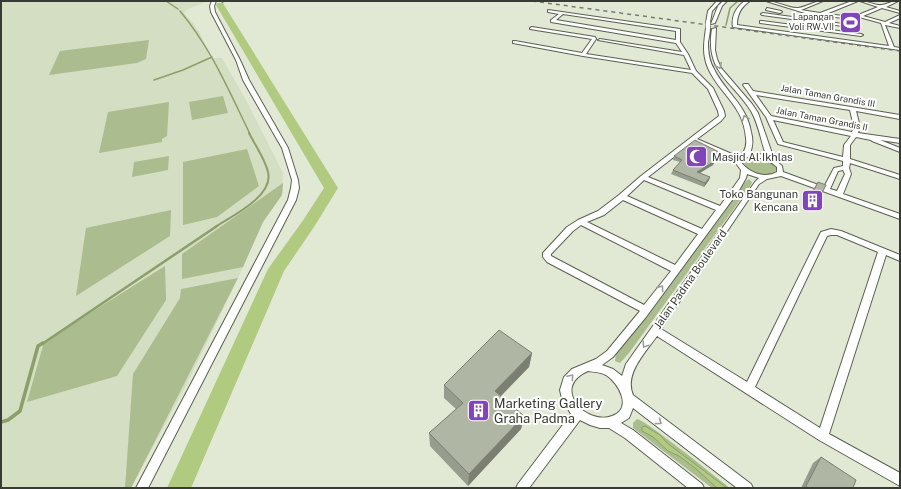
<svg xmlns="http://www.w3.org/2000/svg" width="901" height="489" viewBox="0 0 901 489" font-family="'Public Sans',sans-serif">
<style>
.built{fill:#d3dec3}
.green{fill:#abbc8e}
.water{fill:#b0ca80;stroke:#8c9f69}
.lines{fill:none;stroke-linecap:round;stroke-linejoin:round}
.stream-far3{stroke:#8c9f69;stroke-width:1.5}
.stream-far2{stroke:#8c9f69;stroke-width:2}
.stream-far1{stroke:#8c9f69;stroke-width:2.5}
.stream{stroke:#8c9f69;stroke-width:3.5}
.river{fill:#b0ca80;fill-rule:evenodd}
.minor-casing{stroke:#5a6150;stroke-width:2}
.minor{fill:#fff;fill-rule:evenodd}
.rail{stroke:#767b6e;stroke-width:1.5;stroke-dasharray:4 4;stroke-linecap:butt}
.minor-bridge-casing{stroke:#5a6150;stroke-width:5.5;stroke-linecap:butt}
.minor-bridge{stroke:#fff;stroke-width:4.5}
.wall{fill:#969d8c}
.shaded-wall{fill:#7a7f72}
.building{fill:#afb6a3;stroke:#7a7f72}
.oneway{stroke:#9c9d99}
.labels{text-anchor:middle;stroke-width:4;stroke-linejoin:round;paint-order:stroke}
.far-poi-label{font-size:9px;fill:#383b33;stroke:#fff;text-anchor:end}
.far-street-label{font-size:9px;fill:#383b33;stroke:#fff}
.poi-label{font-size:11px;fill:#383b33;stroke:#fff;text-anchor:start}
.street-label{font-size:11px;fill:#383b33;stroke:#fff}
.near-poi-label{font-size:13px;fill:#383b33;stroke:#fff;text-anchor:start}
</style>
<rect width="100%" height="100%" fill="#e1e9d4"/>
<path class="built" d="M1 1H208L188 9 184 13 194 24 201 35 209 57 213 58H222L246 100 283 173 282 195 263 222 241 272 186 386 131 488H1Z"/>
<path class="green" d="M149 40 146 59 137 63 49 75 60 51Z
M223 96 228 113 192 120 189 102Z
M169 102 167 136 162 139V142L99 153 108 112Z
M247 149 259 186 217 217 183 225V162Z
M169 156 168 170 132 177 134 162Z
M750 157C760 157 774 160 777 170 770 179 756 174 748 170L743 162 745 159Z
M749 179 752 182 751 185 629 353 620 363 615 361 616 354 745 182Z
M283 183 282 195 263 222 243 267 182 279V254Z
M171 210 170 236 76 296 86 228Z
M165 266 166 300 117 376 27 402 44 342Z
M238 278 131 488H125L133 374 180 298 181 289Z
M637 419C646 420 717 478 730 488H712L633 428V423Z"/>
<path class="water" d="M645 426 660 435 667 443 727 488H717L695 468 679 456 668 451 653 437 642 431V427Z"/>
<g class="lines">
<path class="stream-far3" d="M166 1 178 9
M220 5 224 1
M180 11C211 48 229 91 250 134
M726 25 730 8 738 1
M154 80 183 70 212 57"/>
<path class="stream-far2" d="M215 227C232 216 274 196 268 172 265 159 255 145 249 133"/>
<path class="stream-far1" d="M42 344 217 226"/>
<path class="stream" d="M1 422 8 420 20 411 38 346 43 343"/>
<path class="river" d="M217 3H223L224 5 338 188 314 227 284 271 191 488H167L268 269 304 219 324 188 216 5Z"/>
<defs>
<path id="minor" d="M212 1H216L214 6 215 12 240 60 249 80 288 148 298 180 299 188 296 200 148 488H136L288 200 291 188 292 180 282 148 243 80 236 60 211 12 210 6Z
M717 1H721L712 11 710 22 706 23 708 11Z
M723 1H727L722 6 715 23 711 24 718 6Z
M745 1H750C741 7 737 14 737 25L889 46 881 23 859 17 853 19 808 14 766 1C776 1 790 9 798 8 807 7 814 1 823 1L801 10 820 13 852 1H858L826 14 853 17 878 7 860 1C867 1 876 6 882 5 888 4 892 1 898 1L886 7 900 11V13L882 8 863 16 885 22 900 15V18L889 23 900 26V28L885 25 894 47 900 48V50L733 27C731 17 736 7 745 1Z
M767 8 781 11 782 12 780 13 766 10Z
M548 10 680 29V42L688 54 696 71 713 88 724 111 725 116 721 121 697 139 739 157C745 152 747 146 746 138 743 104 720 95 708 68 702 54 704 42 706 28L710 27C710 32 709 37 708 42 708 52 709 61 714 69 725 92 747 105 751 132 753 139 753 146 750 153L766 155C761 141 759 125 751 111 732 80 705 73 712 29L716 28 715 50 717 59 721 68 752 104 758 113 774 159 782 166 783 172 824 187 834 168 843 166V161L778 144 766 117 743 85 744 84H748L753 91 900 115V119L856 111 860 127 858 133 900 139V143L880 140 900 148V152L872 141 871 140 856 137 850 145V159L900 175V179L850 163 849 168 851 174 843 194 900 214V219L781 176 767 179 759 184 661 329 747 382 821 232 831 229 841 231 900 255V261L886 255 829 434 900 473V486L819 440 657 336C645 353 624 374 633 395L751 484 753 488H737L633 408 629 418 621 423 633 430 702 484 704 488H688L625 438 609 428H600L590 425 580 420 529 488H516L518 484 571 414 562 399 560 390 564 377 572 369 596 359 607 351 640 311 547 262 543 257V253L567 227 578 220 598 211 619 195 641 176 719 116 718 111 708 89 692 73 583 56 513 43V41H515L582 53 592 39 530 29V28L532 27 595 37 596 39 586 54 691 70 684 55 598 40 600 39 682 52 676 43 551 22V20L559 14 548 12ZM563 14 676 31V40L556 20ZM756 95 850 110 854 127 852 132 771 116ZM773 120 851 136 844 145 843 157 783 142ZM693 142 736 160 735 162 741 170 740 178 720 206 648 177ZM747 157C759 156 768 159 777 167V172C765 179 749 173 741 162ZM843 170 845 174 837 191 830 189 838 171ZM747 174 759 178 755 182 626 364 622 376 613 369 602 365 613 357 646 317 738 192 746 178ZM644 180 716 210 702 229 627 196ZM623 200 698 234 675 265 587 222 604 215ZM581 225 671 271 644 305 551 256V254L573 231ZM831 235H837L878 252 820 428 755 387 827 236ZM588 371C594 372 600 372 606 375 619 383 633 409 612 416 586 426 550 387 588 371Z
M763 13 858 26 860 27 858 28 762 15 761 14Z
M762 21 861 34 863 35 861 36 760 23V21Z"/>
</defs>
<use href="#minor" class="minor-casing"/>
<use href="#minor" class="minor"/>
<path class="rail" d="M532 1 900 51"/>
<defs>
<path id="minor-bridge" d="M708 22V28"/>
</defs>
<use href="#minor-bridge" class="minor-bridge-casing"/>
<use href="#minor-bridge" class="minor-bridge"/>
</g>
<path class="wall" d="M674 156H719L716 158 713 165 700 173 710 177 709 180 704 187 671 174 673 170 680 162 673 160Z
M818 182 820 197 813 207 805 204 811 193Z
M532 353 529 367 501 396 524 416 521 429 468 486 430 446 429 433 456 409 444 398V385Z
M821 457 853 488H801L813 463Z"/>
<path class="shaded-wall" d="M721 153 719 156 715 159 717 155Z
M715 161 713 165 696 175 697 172Z
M710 177 709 180 704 187 705 183Z
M532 353 529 367 493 404 495 391Z
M524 416 521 429 468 486 469 474Z"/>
<path class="building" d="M695 140 721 153 717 155 715 161 697 172 710 177 705 183 673 170 682 160 674 156Z
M818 182 826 185 820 197 812 194Z
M499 330 532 353 495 391 524 416 469 474 429 433 463 403 444 385Z
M821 457 856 480 853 488H808L806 486Z"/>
<defs><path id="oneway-chevron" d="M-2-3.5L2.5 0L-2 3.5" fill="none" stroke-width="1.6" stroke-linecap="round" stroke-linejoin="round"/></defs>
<g class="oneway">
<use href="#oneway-chevron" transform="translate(719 66) rotate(62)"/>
<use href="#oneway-chevron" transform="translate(745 118) rotate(-110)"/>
<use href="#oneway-chevron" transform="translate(661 288) rotate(-54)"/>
<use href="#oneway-chevron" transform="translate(645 345) rotate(124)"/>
<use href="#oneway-chevron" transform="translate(571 377) rotate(-50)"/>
<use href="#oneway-chevron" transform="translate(659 422) rotate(37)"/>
</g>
<defs>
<symbol id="stadium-square" viewBox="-11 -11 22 22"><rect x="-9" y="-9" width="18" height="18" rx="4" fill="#8145ba" stroke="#fff"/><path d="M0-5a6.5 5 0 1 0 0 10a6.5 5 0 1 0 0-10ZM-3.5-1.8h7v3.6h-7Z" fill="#fff"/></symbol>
<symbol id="mosque-square" viewBox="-11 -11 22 22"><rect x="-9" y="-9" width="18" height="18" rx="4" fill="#8145ba" stroke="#fff"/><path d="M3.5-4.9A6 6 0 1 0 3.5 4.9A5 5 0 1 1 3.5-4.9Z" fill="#fff"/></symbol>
<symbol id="building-square" viewBox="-11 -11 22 22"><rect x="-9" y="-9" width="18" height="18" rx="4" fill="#8145ba" stroke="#fff"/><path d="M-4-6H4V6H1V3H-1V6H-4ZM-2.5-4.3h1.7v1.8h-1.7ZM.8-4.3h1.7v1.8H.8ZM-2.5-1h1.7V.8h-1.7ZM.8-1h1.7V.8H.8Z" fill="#fff"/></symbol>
</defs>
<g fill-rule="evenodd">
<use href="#stadium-square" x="838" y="10" width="25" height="25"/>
<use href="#mosque-square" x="684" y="144" width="25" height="25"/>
<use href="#building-square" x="800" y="188" width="25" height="25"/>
<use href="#building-square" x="466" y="398" width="25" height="25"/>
</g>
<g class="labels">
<g class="far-poi-label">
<text x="834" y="20">Lapangan<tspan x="834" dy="10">Voli RW VII</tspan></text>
</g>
<g class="far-street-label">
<text transform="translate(828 96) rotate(10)" y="3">Jalan Taman Grandis III</text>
<text transform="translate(822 119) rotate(11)" y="3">Jalan Taman Grandis II</text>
</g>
<g class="poi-label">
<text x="712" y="161">Masjid Al Ikhlas</text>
<text x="798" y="198" text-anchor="end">Toko Bangunan<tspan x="798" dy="13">Kencana</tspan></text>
</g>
<g class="street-label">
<text transform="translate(690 279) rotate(-55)" y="4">Jalan Padma Boulevard</text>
</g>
<g class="near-poi-label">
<text x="494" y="408">Marketing Gallery<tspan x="494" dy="15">Graha Padma</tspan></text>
</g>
</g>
<rect width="901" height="489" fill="none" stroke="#383b33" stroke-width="4"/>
</svg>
